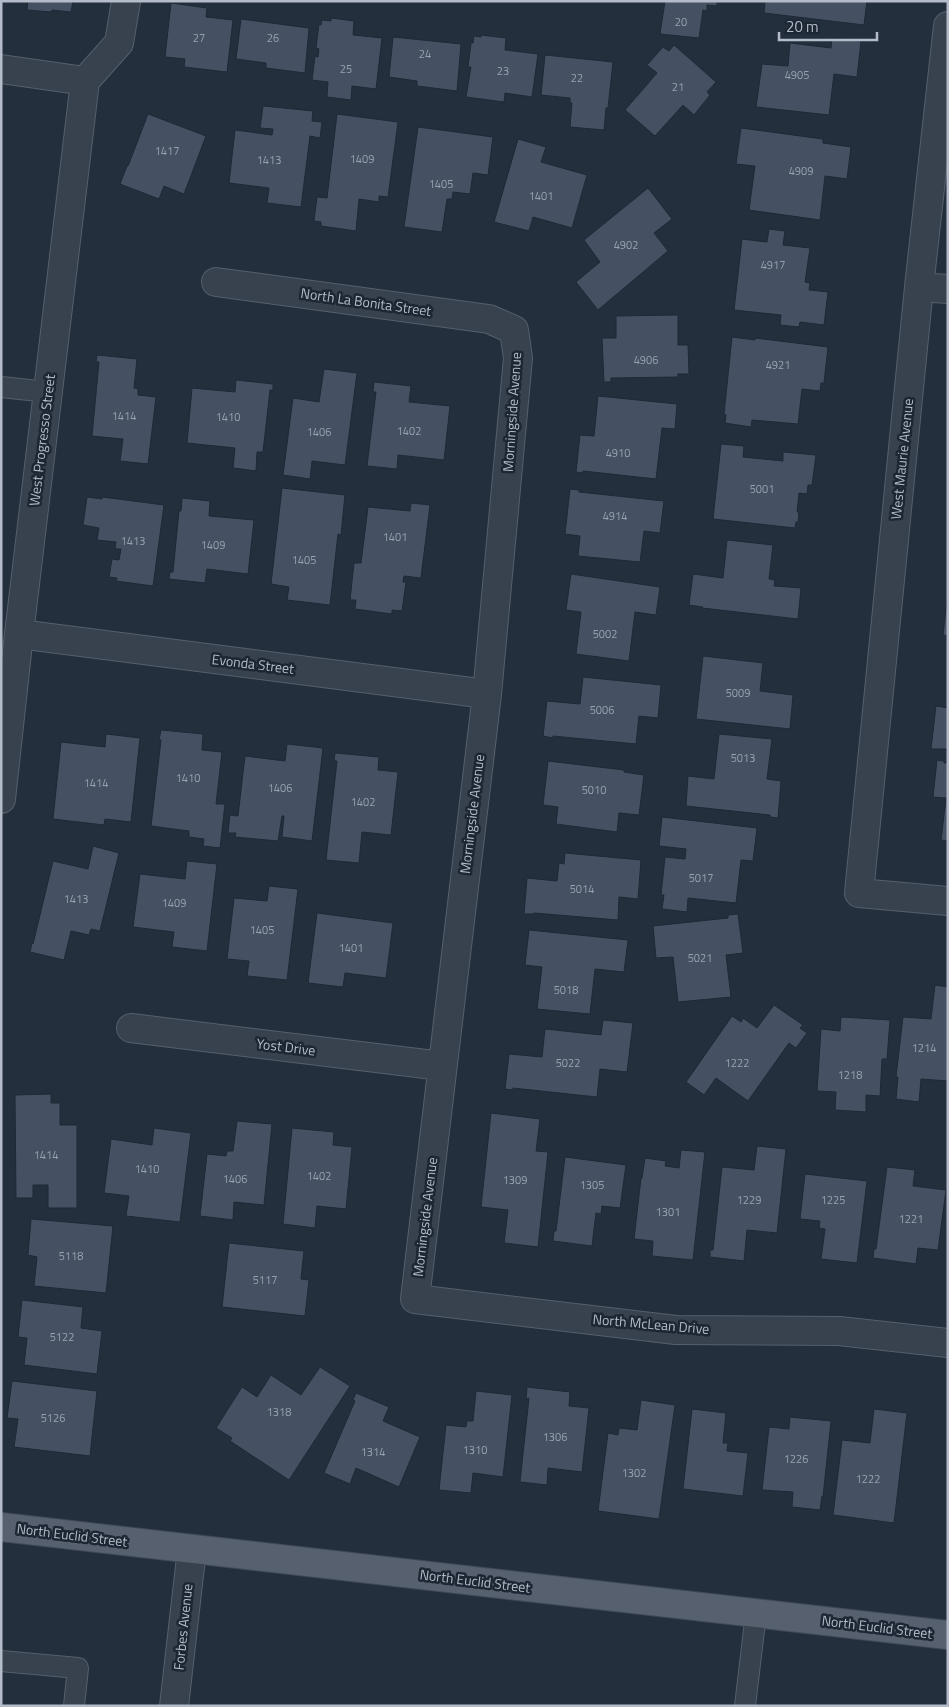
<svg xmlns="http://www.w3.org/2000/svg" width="949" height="1707" viewBox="0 0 949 1707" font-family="'Titillium Web',sans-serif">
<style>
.building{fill:#455162;stroke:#1f2835}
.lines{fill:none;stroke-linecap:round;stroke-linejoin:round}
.lane-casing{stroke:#565f6c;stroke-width:22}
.street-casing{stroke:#565f6c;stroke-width:30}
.primary-casing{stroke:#414a57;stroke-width:30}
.lane{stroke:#38414e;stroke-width:20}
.street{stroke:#38414e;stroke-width:28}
.primary{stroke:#56606e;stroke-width:28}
.labels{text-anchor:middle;stroke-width:5;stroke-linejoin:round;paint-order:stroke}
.number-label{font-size:11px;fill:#98a1af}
.street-label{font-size:14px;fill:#b4bcc9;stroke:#1d2633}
</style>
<rect width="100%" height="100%" fill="#242f3e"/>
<path class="building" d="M28 1H73L71 12 52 10 51 12 27 10Z
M665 1H717V6L707 5V11L703 10 699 38 660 34Z
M765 1H867L864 25 764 13Z
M171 3 207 8 206 17 233 20 227 72 184 67 185 59 165 57Z
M331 18 354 21 353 35 382 38 376 89 352 86 351 100 327 97 328 82 312 80 315 56 318 57 319 49 316 48 319 24 321 25 322 20 331 21Z
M241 19 309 28 305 73 266 68V63L236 59Z
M481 35 506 38 505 50 538 54 532 97 505 93 504 102 466 97 471 67H468L471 43H473L474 36 481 37Z
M393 37 461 44 457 91 417 86V81L389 77Z
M832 38 861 41 857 77 834 74 829 115 756 107 762 64 788 66 790 43 831 48Z
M674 45 716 82 707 92 710 95 694 115 683 105 655 136 625 110 657 73 647 65 663 47 669 51Z
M545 55 613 62 608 108H606L604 130 570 127 572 103H570V98L541 95Z
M263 106 313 111 312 121 322 122 320 138 310 136 301 207 267 203 269 188 229 183 235 130 272 135 273 129 260 128Z
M148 114 206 136 184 194 164 186 159 199 120 184 127 166H128Z
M337 114 398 122 388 197 379 196V202L359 199 356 231 321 226V222L314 221 317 197 327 198Z
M418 127 493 137 488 175 473 173 470 194 453 192 452 199H447L442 232 404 227Z
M741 128 823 139V143L851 147 847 179 825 176 820 220 749 210 755 166 736 164Z
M518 139 546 147 541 162 587 175 572 228 533 217 529 231 494 222Z
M648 188 672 219 654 233 668 251 598 310 576 282 600 262 584 240Z
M769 229 785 231 783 245 810 248 805 282 810 283 809 290 828 292 824 325 800 322 799 327 780 325 781 315 734 310 742 239 767 242Z
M678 315V345H688L689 374H678V377L611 378V382H604L602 338H616V316Z
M732 337 755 340V338L828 347 824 383H821L820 391 802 389 798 424 752 420 751 427 725 423 726 415 724 414Z
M97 355 137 359 134 388 138 389V395L156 397 148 464 120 461 123 439 92 436 99 362H96Z
M324 369 357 373 345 465 312 461 310 479 283 475 293 398 319 402Z
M236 380 273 384V390H270L263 452H257L256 471 233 468 235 448 187 443 192 388 235 392Z
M374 382 411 386 409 402 450 406 444 460 398 455 397 469 367 466 376 392H373Z
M598 396 677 404 675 429 662 428 656 479 583 471V473L576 472 580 435 594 436Z
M721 444 744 446 743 457 783 461V452L816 455 812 485H808L807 494 799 493 797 512H799L798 522H796L795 528 713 519Z
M282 488 345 495 341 535 338 534 330 605 287 600 289 587 271 584Z
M570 489 579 490V492L664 501 660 533 644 531 640 562 578 556 580 536 565 534Z
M87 497 102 499V497L164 505 153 586 116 581 117 578 109 577 112 559 119 560 121 549H115L116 542 97 540 99 528 83 525Z
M182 498 210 501 209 516 254 520 248 574 207 569 205 583 169 579 170 572H173L179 511H181Z
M411 503 430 505 421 578 404 576 403 582H406L402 611 392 610V614L355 609 356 600H350L354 563H361L368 507 410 511Z
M727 540 773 545 769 579 775 580 774 586 801 588 798 619 702 608 703 607 689 605 693 574 723 578Z
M571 574 660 587 656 615 635 612 629 661 576 654 581 612 566 610Z
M947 600H948V636L943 635Z
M703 656 763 663 760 691 793 695 790 729 696 719Z
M583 677 661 685 658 718 639 716 636 744 553 736V738L543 736 547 701 580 704Z
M936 706 948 708V749H931Z
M161 730 203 734 202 750 222 752 216 804H225L220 848 203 846 204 839 189 837V831L151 826 161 740H159Z
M106 734 140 738 131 822 105 819 104 825 53 819 61 742 105 747Z
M719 734 772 739 767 779 781 781 778 818 770 817V815L686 806 688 776 714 779Z
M287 744 323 748 312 841 282 837 284 816H282L278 841 235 837 236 833H228L230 815 238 816 245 756 285 761Z
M335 753 379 757 378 770 398 772 391 835 362 832 359 863 326 860 337 761H334Z
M937 760 944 761V763H948V841L941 840 946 798 933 797Z
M548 761 624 770V772L644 775 639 815 619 813 617 832 556 824 558 807 543 805Z
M662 817 757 828 753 861 741 860 736 903 688 898 687 912 662 909 664 895H661L665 857 685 859 686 849 659 846Z
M93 846 119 853 100 931 91 929 89 935 71 931 64 960 30 952 32 943 33 944 53 861 88 869Z
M565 853 641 860 638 899 619 897 618 920 534 913 533 914H524L527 878 557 881 559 863 564 864Z
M187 861 217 864 207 951 172 947 174 932 133 927 140 874 185 879Z
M269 886 298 889 287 980 247 976 249 961 227 959 234 898 267 901Z
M317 913 393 923 386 978 345 973 343 987 308 983Z
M738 914 743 953 726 955 731 997 678 1002 673 957 656 958 653 926 728 918V915Z
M529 930 628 940 624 972 595 969 590 1014 537 1009 542 967 525 965Z
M935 985 948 987V1081L921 1079 919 1102 896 1099 898 1077H896L903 1017 931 1019Z
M774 1005 803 1025 800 1028 807 1033 796 1048 789 1043 748 1101 716 1078 704 1095 686 1082 732 1016 741 1022 743 1018 757 1028Z
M841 1017 890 1020 887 1059H882L880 1096 866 1095V1112L835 1110 836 1092 817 1091 821 1029 840 1031Z
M603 1020 633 1023 627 1072 600 1069 597 1097 513 1088V1090L505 1089 509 1054 542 1057 545 1029 601 1035Z
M51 1094V1103H60V1125H77V1208H48V1185H33V1198H16L15 1095Z
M491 1113 540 1119 536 1151 548 1152 538 1247 504 1243 508 1210 481 1207Z
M237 1121 272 1124 264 1205 234 1202 233 1220 200 1216 207 1154 226 1156 227 1151H233Z
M154 1128 191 1133 180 1222 126 1216 129 1196 104 1193 111 1139 152 1145Z
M292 1128 334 1132 333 1145 352 1147 346 1209 317 1206 315 1228 283 1224Z
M757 1146 786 1149 777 1233 747 1230 744 1261 710 1257V1250H713L722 1167 754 1170Z
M681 1150 705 1152 693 1260 652 1256 653 1241 634 1239 641 1178H642L645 1158 666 1161 665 1166 679 1168Z
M565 1157 626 1165 620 1208 602 1206 601 1214 596 1213 592 1246 553 1241 554 1231H556Z
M887 1167 915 1170 913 1186 946 1190 938 1250 918 1248 916 1264 873 1258 874 1249H876Z
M805 1174 867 1181 857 1263 821 1259 825 1229 819 1228 820 1221 800 1219Z
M31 1219 113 1226 106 1293 34 1286 37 1257 28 1255Z
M229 1243 304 1251 301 1279 309 1280 305 1316 222 1307Z
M22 1300 83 1307 81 1328 102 1331 97 1374 24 1365 27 1338 18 1337Z
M320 1367 350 1386 289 1480 230 1441 232 1438 216 1428 242 1387 257 1397 271 1375 301 1395Z
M12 1381 97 1391 90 1456 14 1447 18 1419 7 1418Z
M527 1387 570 1392 569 1406 589 1408 582 1472 548 1468 547 1485 520 1482 529 1398 526 1399Z
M476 1391 512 1395 503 1477 473 1473 471 1493 439 1490 446 1425 466 1427 467 1421H473Z
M356 1393 389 1407 383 1421 420 1437 399 1487 356 1468 350 1484 324 1473 355 1401 353 1400Z
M641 1400 675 1405 659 1519 598 1511 608 1433 618 1435 619 1428 637 1430Z
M692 1409 726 1413 723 1443H728L727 1451 748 1453 743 1496 683 1489Z
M874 1409 907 1413 894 1523 833 1515 842 1440 870 1443Z
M790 1417 831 1421 823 1497 822 1496 820 1510 792 1507 793 1492 762 1490 769 1427 789 1429Z"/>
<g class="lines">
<defs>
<path id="lane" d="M1 387 48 392
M1 1661 78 1668 74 1706
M745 1706 756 1613"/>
<path id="street" d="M948 26 919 287 859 893 948 901
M1 69 85 81
M85 81 119 43 126 1
M216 282 489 319 514 330 518 358 487 694 415 1299 676 1330 839 1331 948 1343
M919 287 948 289
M19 634 487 694
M1 799 19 634 85 81
M131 1028 442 1066
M174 1706 192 1549"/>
<path id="primary" d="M1 1527 948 1635"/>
</defs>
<use href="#lane" class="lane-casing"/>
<use href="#street" class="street-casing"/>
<use href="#primary" class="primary-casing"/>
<use href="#lane" class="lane"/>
<use href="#street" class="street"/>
<use href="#primary" class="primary"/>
</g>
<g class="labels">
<g class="number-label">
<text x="681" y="26">20</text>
<text x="199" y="42">27</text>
<text x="273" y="42">26</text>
<text x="425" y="58">24</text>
<text x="346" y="73">25</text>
<text x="503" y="75">23</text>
<text x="797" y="79">4905</text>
<text x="577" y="82">22</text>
<text x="678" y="91">21</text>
<text x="167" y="155">1417</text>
<text x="362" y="163">1409</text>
<text x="269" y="164">1413</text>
<text x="801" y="175">4909</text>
<text x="441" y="188">1405</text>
<text x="541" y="200">1401</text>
<text x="626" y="249">4902</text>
<text x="773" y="269">4917</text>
<text x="646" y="364">4906</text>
<text x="778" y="369">4921</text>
<text x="124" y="420">1414</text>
<text x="228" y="421">1410</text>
<text x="409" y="435">1402</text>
<text x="319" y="436">1406</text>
<text x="618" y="457">4910</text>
<text x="762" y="493">5001</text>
<text x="615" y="520">4914</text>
<text x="395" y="541">1401</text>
<text x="133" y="545">1413</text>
<text x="213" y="549">1409</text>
<text x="304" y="564">1405</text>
<text x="605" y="638">5002</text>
<text x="738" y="697">5009</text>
<text x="602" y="714">5006</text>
<text x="743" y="762">5013</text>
<text x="188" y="782">1410</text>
<text x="96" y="787">1414</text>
<text x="280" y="792">1406</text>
<text x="594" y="794">5010</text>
<text x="363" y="806">1402</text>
<text x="701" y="882">5017</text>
<text x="582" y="893">5014</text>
<text x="76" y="903">1413</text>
<text x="174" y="907">1409</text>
<text x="262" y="934">1405</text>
<text x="351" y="952">1401</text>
<text x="700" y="962">5021</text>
<text x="566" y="994">5018</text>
<text x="924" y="1052">1214</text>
<text x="568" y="1067">5022</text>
<text x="737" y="1067">1222</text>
<text x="850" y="1079">1218</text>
<text x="46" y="1159">1414</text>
<text x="147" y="1173">1410</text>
<text x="319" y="1180">1402</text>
<text x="235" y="1183">1406</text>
<text x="515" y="1184">1309</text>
<text x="592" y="1189">1305</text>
<text x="749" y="1204">1229</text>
<text x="833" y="1204">1225</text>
<text x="668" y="1216">1301</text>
<text x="911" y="1223">1221</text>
<text x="71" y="1260">5118</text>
<text x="265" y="1284">5117</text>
<text x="62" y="1341">5122</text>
<text x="279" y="1416">1318</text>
<text x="53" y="1422">5126</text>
<text x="555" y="1441">1306</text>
<text x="475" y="1454">1310</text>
<text x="373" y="1456">1314</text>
<text x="796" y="1463">1226</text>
<text x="634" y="1477">1302</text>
<text x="868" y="1483">1222</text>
</g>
<g class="street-label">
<text transform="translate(366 302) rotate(8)" y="5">North La Bonita Street</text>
<text transform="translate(512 412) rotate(-86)" y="5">Morningside Avenue</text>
<text transform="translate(42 440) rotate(-83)" y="5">West Progresso Street</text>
<text transform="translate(902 459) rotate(-84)" y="5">West Maurie Avenue</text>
<text transform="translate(253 664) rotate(7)" y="5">Evonda Street</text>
<text transform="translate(472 814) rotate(-83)" y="5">Morningside Avenue</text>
<text transform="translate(286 1047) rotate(7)" y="5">Yost Drive</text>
<text transform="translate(425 1217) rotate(-83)" y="5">Morningside Avenue</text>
<text transform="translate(651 1324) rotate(5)" y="5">North McLean Drive</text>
<text transform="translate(72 1535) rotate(7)" y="5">North Euclid Street</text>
<text transform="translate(475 1581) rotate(7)" y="5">North Euclid Street</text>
<text transform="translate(183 1627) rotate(-84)" y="5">Forbes Avenue</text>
<text transform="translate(877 1627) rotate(7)" y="5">North Euclid Street</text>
</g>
</g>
<rect width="949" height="1707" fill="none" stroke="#b4bcc9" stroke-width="5"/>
<path d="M779 32v8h98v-8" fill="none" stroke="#b4bcc9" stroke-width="2.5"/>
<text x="786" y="32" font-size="15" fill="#b4bcc9" stroke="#1d2633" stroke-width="4" paint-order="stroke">20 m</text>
</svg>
